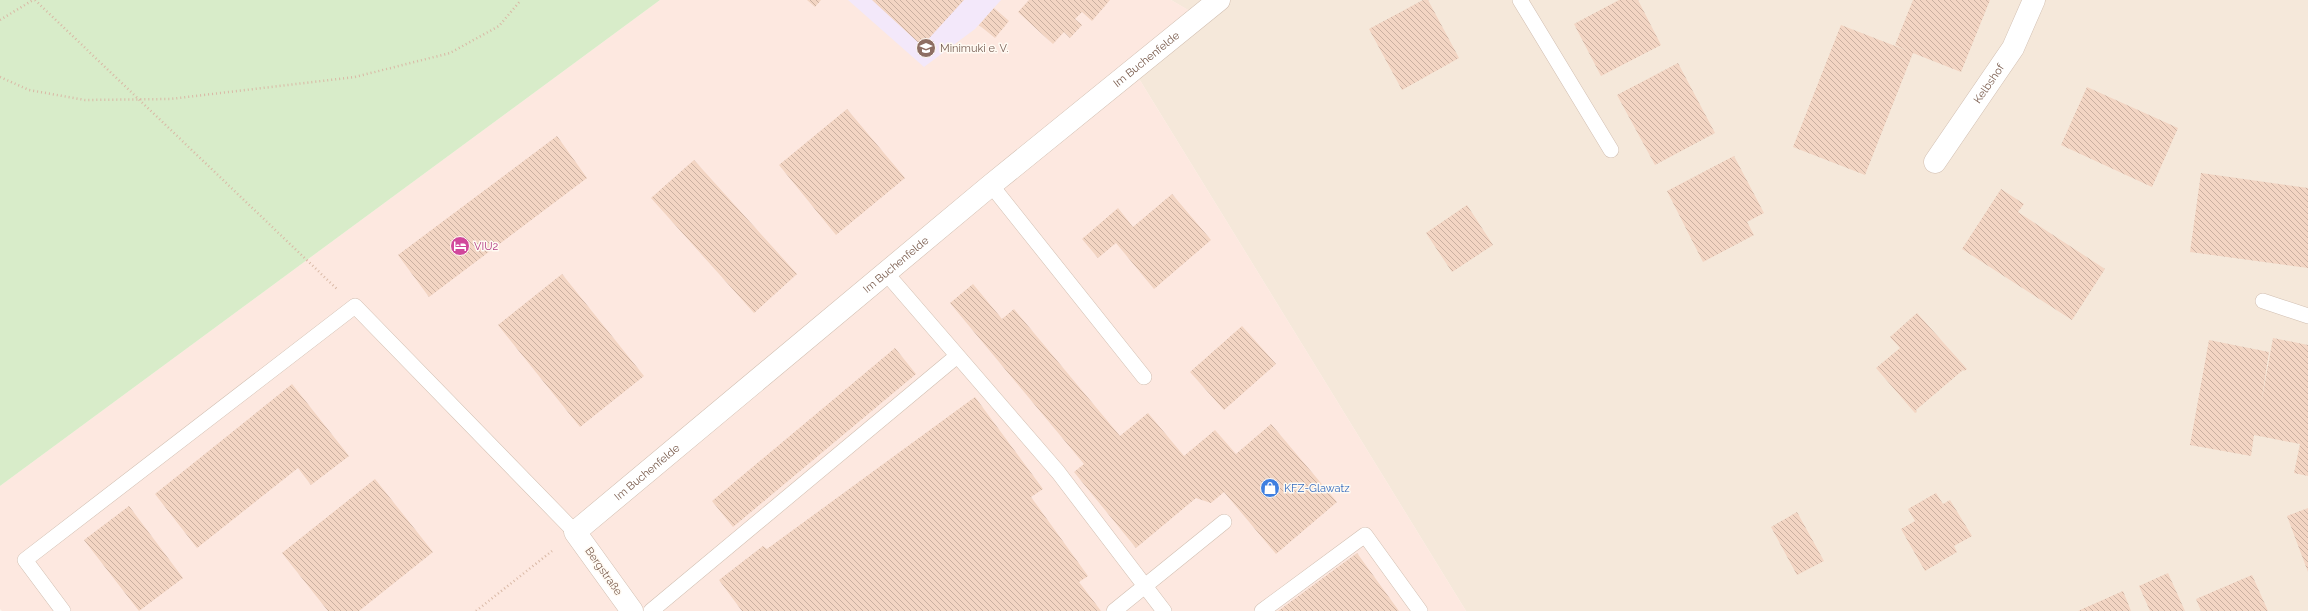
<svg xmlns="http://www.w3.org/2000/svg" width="2308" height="611" viewBox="0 0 2308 611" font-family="Raleway,sans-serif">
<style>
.residential{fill:#f5e8da}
.commercial{fill:#fde8e0}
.education{fill:#f3e8fa}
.park{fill:#d8ecc9}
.building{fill:url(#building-back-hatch)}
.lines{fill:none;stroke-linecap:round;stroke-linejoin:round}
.service-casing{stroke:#d1beb0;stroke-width:16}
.minor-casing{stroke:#d1beb0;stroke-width:23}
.path{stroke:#d9b8a5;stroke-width:2.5;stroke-dasharray:1 3;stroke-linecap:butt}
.service{stroke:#fff;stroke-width:15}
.minor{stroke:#fff;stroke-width:22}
.labels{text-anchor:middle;stroke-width:3;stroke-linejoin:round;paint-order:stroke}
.education-label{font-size:11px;fill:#785e54;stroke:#fffaf3;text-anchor:start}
.street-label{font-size:11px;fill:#7a5c4d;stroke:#fffaf3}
.hotel-label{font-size:11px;fill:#b23c85;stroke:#fffaf3;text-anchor:start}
.shop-label{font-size:11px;fill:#366cbe;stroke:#fffaf3;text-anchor:start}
</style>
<defs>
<pattern id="building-back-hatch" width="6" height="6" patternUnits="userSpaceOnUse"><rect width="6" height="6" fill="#f3d5c3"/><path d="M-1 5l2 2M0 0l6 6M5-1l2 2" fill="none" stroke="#cab0a1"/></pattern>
</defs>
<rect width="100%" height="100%" fill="#fdf6ec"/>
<path class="residential" d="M1171 0H2308V611H1466L1133 69 1198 16Z"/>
<path class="commercial" d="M660 0H1171L1199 16 1133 69 1466 611H2L0 609V486Z"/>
<path class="education" d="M848 0H1001L975 29 924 67Z"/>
<path class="park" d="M0 0H660L0 486Z"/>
<path class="building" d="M807 0H821L815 7Z
M872 0H964L922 46Z
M1029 0H1110L1092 21 1082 12 1075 19 1082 25 1070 38 1064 32 1053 44 1018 12Z
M1423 0H1428L1459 58 1402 90 1369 29Z
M1619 0H1638L1661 45 1601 76 1574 24Z
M1913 0H1990L1961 72 1913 53 1865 175 1793 147 1841 25 1908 51 1895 45Z
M994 8 1009 21 995 38 979 25Z
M1678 63 1715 133 1655 165 1617 95Z
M2087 87 2178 128 2152 187 2061 145Z
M847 109 905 178 836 235 779 165Z
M557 136 587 178 429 297 398 255Z
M1734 156 1764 213 1747 222 1754 235 1703 262 1667 191Z
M694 160 797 274 754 313 651 198Z
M2201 173 2308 188V268L2190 252Z
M2001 189 2024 204 2018 212 2105 269 2072 320 1962 249Z
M1172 194 1211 240 1154 289 1116 243 1098 258 1082 239 1118 208 1133 227Z
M1467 205 1493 245 1452 272 1426 233Z
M562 274 644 376 580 427 498 325Z
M973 284 1002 319 1014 309 1120 436 1148 413 1184 456 1215 430 1236 454 1271 424 1337 502 1276 554 1224 492 1211 503 1196 498 1136 548 1074 472 1084 464 950 303Z
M1917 313 1967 369 1964 371 1963 370 1916 410 1917 412 1915 413 1876 368 1900 348 1890 337Z
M1242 326 1276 364 1224 410 1190 372Z
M2273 338 2308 345V476L2294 473 2300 444 2254 435 2251 456 2190 445 2209 340 2269 352 2261 404Z
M895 348 916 374 733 527 712 501Z
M292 384 349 456 311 485 298 468 197 548 155 494Z
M975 397 1043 489 1031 497 1088 576 1079 582 1101 611H742L719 580 763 546 767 549Z
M375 479 433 552 359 611H328L282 553Z
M1936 493 1943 504 1950 500 1972 536 1954 546 1957 552 1925 571 1901 529 1915 521 1908 509Z
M129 506 183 578 139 611 84 540Z
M2308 508V572L2287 516Z
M1797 512 1824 561 1797 575 1771 527Z
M1357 553 1399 611H1278Z
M2168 573 2185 611H2150L2139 586Z
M2252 575 2268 611H2201L2196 599Z
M2123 591 2131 611H2078Z"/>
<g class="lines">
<defs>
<path id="service" d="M1520 0 1611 150
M991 185 1144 377
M886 273 1058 472 1164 611
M2263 301 2308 316
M63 611 25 560 355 306 575 532
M651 611 957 356
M1114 611 1224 522
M1262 611 1365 535 1420 611"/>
<g id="minor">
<path id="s1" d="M1935 162 2013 48 2034 0"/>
<path id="s2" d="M632 611 575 532 991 185 1219 0"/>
</g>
</defs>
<use href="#service" class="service-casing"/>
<use href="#minor" class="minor-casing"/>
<path class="path" d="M35 0 337 289
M0 20 33 0
M0 77 29 90 85 100 170 99 355 77 450 53 499 26 521 0
M476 611 552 551"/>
<use href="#service" class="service"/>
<use href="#minor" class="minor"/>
</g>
<defs>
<symbol id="school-disc" viewBox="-11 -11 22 22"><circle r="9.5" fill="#8d6e63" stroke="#fffaf3"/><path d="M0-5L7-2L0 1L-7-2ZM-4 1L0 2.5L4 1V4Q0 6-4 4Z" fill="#fff"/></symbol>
<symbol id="hotel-disc" viewBox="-11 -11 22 22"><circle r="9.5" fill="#d1479c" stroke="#fffaf3"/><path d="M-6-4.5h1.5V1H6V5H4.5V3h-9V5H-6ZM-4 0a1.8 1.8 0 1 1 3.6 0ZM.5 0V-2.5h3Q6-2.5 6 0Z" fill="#fff"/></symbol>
<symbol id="shop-disc" viewBox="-11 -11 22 22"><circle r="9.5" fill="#3f7fe0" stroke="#fffaf3"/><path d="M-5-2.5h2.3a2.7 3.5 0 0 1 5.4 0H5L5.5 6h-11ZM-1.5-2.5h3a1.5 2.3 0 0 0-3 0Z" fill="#fff"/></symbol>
</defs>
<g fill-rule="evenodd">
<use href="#school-disc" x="915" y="37" width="22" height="22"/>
<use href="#hotel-disc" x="449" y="235" width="22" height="22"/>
<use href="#shop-disc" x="1259" y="477" width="22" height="22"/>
</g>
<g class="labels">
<g class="education-label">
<text x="940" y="52">Minimuki e. V.</text>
</g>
<g class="street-label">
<text dy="4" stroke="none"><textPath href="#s2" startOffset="839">Im Buchenfelde</textPath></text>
<text dy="4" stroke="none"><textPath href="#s1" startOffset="95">Kelbshof</textPath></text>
<text dy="4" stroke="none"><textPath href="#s2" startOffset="515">Im Buchenfelde</textPath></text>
<text dy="4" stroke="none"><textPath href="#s2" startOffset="191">Im Buchenfelde</textPath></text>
<text transform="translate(604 571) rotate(55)" y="4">Bergstraße</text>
</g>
<g class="hotel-label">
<text x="474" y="250">VIU2</text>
</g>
<g class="shop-label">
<text x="1284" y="492">KFZ-Glawatz</text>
</g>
</g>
</svg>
